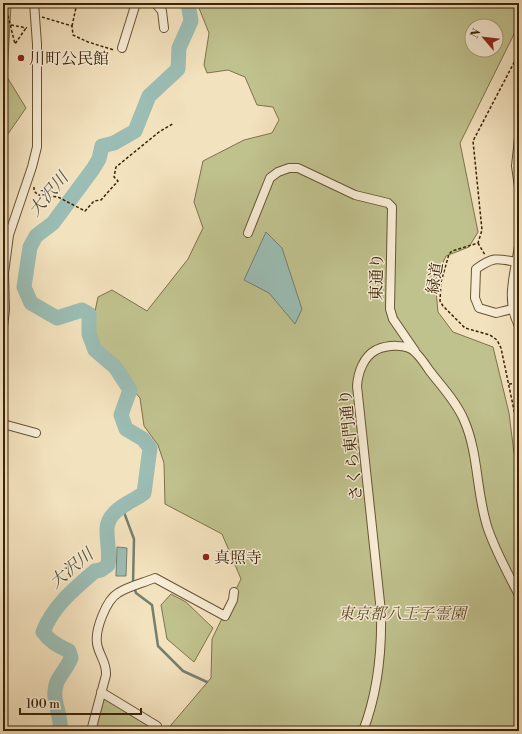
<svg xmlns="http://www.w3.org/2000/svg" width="522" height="734" viewBox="0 0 522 734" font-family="'Libre Bodoni','Noto Serif JP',serif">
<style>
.green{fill:#c0c28e;stroke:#7e724a;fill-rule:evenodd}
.water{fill:#9bbdb4;stroke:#757f6e}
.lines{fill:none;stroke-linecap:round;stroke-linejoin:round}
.stream{stroke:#757f6e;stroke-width:2.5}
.river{stroke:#9bbdb4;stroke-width:15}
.minor-casing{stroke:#695334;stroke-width:10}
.path{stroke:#3b2306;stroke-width:1.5;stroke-dasharray:3 2;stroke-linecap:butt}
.minor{stroke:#f7ecd5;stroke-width:8}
.poi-dot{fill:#8f2418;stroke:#f7ecd5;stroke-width:1.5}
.labels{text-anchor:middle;stroke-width:3;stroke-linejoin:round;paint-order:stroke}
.poi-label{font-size:16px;fill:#3b2306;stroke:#f7ecd5;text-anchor:start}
.street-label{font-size:16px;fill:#3b2306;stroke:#f7ecd5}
.park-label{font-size:16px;font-style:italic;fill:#5c4b28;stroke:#f7ecd5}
.water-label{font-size:17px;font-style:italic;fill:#58513a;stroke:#f7ecd5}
</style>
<rect width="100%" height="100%" fill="#f3e2be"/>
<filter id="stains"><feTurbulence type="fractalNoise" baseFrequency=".005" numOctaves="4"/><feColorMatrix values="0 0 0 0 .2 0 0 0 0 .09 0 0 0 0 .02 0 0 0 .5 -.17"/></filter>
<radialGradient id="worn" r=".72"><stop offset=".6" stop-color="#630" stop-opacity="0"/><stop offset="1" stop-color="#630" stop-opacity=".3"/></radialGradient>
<path class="green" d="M3 3 11 5 7 77 26 108 3 141Z
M197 3H519V24L460 143 478 232 469 247 446 256 435 280 438 312 453 332 493 347 509 413 514 453 519 464V731H166L211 678 212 639 241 579 222 534 165 504 164 463 158 445 144 426 140 398 94 344V316L98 297 112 290 147 311 188 259 203 228 194 202 203 161 244 140 272 133 279 120 273 107 257 105 245 77 228 70 207 73 204 65 209 33ZM472 26H496V50H472Z
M171 594 186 602 213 628 194 662 167 639 161 605Z
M101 692 157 726 154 731H91Z"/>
<path class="water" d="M266 232 282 248 302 309 295 324 269 293 244 280Z
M117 547 127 548 126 576H116Z"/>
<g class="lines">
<path class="stream" d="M122 507 134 539 133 584 136 593 152 605 158 646 183 671 207 682"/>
<path class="river" d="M60 731C62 720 56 709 55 697 53 679 65 673 71 658L69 651C59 646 50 642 43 632 53 606 74 589 95 571L101 570 108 565C110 554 107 542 107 531 106 510 131 503 144 493L150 448 143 439 126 429 121 415 130 390 115 367 95 350 89 334V314L82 310 57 318 31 303 24 287 30 247 36 236 53 223 93 169 99 159 102 146 114 143 135 131 149 96 178 69 179 48 191 21 188 3"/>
<defs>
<path id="minor" d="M155 3 162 11 164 28
M122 48 136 3
M519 138 516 166 519 187
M248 233 270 178 278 172 289 168H298L355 195 388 203 392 207 390 309 393 319 415 351
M519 246C515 274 505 299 519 326
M512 309 496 313 479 308 475 298 476 269C493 257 496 258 516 262
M3 327 5 310 4 273 9 235 32 167 37 147V44L34 3
M3 424 36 433
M101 692 157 726 154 731
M91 731 106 675C107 662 98 654 97 643 95 630 106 600 118 593 129 586 143 583 155 578L225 616 233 600 234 592
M363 731C378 692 382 653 381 612L357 386C358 373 363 357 376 350 387 345 407 343 416 353 421 358 425 364 429 370 441 386 456 401 464 420 479 454 476 494 488 529 496 552 508 574 519 595"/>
</defs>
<use href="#minor" class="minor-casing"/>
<path class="path" d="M3 17 7 12 15 44 26 28
M42 17 72 26 73 35 88 42 114 50
M11 25 27 28
M72 26 77 3
M519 53 473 141 482 230 478 243 452 251 449 254 441 282 440 301 443 306 465 328 490 335 497 340 501 348 519 434
M34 187V191L38 195 58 197 85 211 94 201 101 200 118 181 114 177 116 167 159 132 174 123
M478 243 485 255
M509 384 519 383"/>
<use href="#minor" class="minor"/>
</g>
<g class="poi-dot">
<circle cx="21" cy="58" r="4"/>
<circle cx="206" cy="557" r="4"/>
</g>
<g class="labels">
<g class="poi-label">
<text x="29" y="64">川町公民館</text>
<text x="214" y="563">真照寺</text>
</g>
<g class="street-label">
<text transform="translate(376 277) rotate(-89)" y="6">東通り</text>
<text transform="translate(434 278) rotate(-81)" y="6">緑道</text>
<text transform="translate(350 445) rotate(-96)" y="6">さくら東門通り</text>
</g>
<g class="park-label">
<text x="402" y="619">東京都八王子霊園</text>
</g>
<g class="water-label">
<text transform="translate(48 194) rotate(-50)" y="6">大沢川</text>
<text transform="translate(71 568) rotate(-40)" y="6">大沢川</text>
</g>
</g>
<rect width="522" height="734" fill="none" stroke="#f3e2be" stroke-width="16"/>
<rect x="4" y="4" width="514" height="726" fill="none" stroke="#3b2306" stroke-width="2"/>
<rect x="8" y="8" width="506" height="718" fill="none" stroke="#3b2306"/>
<g transform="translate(484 38) rotate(298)"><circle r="19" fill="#f7ecd5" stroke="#ac9c82"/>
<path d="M0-3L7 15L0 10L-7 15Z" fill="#8f2418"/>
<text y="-6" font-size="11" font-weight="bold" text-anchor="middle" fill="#3b2306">N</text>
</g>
<path d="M20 708v6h121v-6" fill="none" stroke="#3b2306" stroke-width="2"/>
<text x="26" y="708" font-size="12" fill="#3b2306" stroke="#f7ecd5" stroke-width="3" paint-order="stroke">100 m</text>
<rect width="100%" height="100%" filter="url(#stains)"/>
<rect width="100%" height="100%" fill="url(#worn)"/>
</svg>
